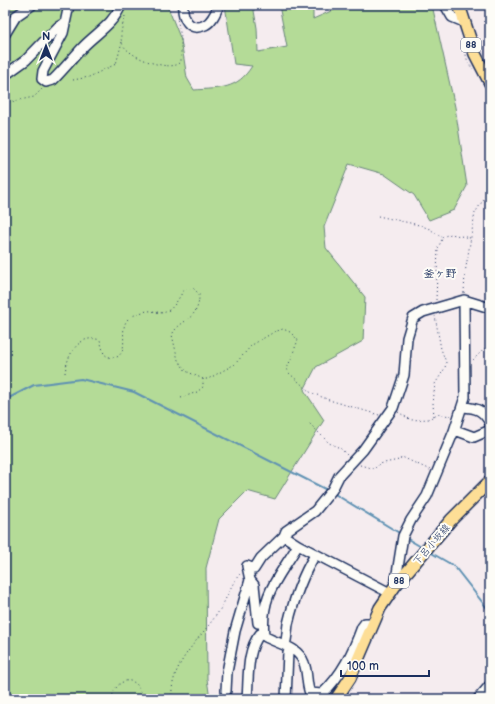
<svg xmlns="http://www.w3.org/2000/svg" width="495" height="704" viewBox="0 0 495 704" font-family="'Balsamiq Sans','Klee One',sans-serif">
<style>
.green{fill:#b4db97;stroke:#68857a}
.lines{fill:none;stroke-linecap:round;stroke-linejoin:round}
.stream{stroke:#5e91b3;stroke-width:2}
.minor-casing{stroke:#1b2f5e;stroke-width:12}
.major-casing{stroke:#1b2f5e;stroke-width:14}
.path{stroke:#1b2f5e;stroke-width:1;stroke-dasharray:1 3;stroke-linecap:butt}
.minor{stroke:#fdfcf7;stroke-width:9}
.major{stroke:#fdde96;stroke-width:11}
.labels{text-anchor:middle;stroke-width:4;stroke-linejoin:round;paint-order:stroke}
.shield{fill:#fdfcf7;stroke:#5f6c8c;stroke-width:1}
.shield-label{font-size:9px;font-weight:bold;fill:#1b2f5e}
.street-label{font-size:10px;fill:#1b2f5e;stroke:#fdfcf7}
.neighbourhood-label{font-size:11px;font-weight:bold;fill:#1b2f5e;stroke:#fdfcf7}
</style>
<rect width="100%" height="100%" fill="#f5ecef"/>
<filter id="ink" filterUnits="userSpaceOnUse"><feTurbulence type="fractalNoise" baseFrequency=".025" numOctaves="2"/><feDisplacementMap in="SourceGraphic" scale="8" xChannelSelector="R" yChannelSelector="G"/><feConvolveMatrix kernelMatrix="1 2 1 2 8 2 1 2 1" color-interpolation-filters="sRGB"/></filter>
<g filter="url(#ink)">
<path class="green" d="M5 5H167L181 40 187 78 194 90C220 88 237 90 252 66L234 64 225 5H253L257 28 258 52 287 47 279 5H313V19L345 5H432L455 107 467 186 454 210 429 220 414 195 384 174 349 164 324 227 326 248 365 297 363 341 316 367 304 390 324 420 275 499 247 491 219 519 206 568 207 679 210 699H5Z"/>
<g class="lines">
<path class="stream" d="M5 400 34 385 81 379 134 392 329 491
M333 493 401 534
M406 538 423 548
M428 551 454 566 490 612
M148 699H190"/>
<defs>
<path id="minor" d="M69 5 63 33 43 71 42 79 46 82 53 80C63 70 72 59 82 48 96 33 113 25 121 5
M183 5C182 17 189 33 205 25 212 22 216 12 219 5
M445 5 452 17 464 22
M5 34 16 16 32 5
M5 75 26 60 58 27 65 23
M463 407C477 408 483 410 490 423
M455 430 474 437 490 430
M284 536 298 545 390 593
M298 545C278 579 260 594 264 636 277 644 298 646 304 663 308 673 306 684 310 693L322 694C342 675 353 652 362 627L365 623H372
M247 566 254 569 261 558 284 536 286 531 315 511 332 490 339 476 363 450 393 408 404 375 407 338 413 318 423 312 464 300 490 308
M250 580 254 585 258 623
M395 586 403 536 411 520 427 496 454 431 465 397 464 300
M285 645C287 638 287 631 288 624 294 599 302 576 315 555
M226 691 227 672 235 631 250 580 247 566
M247 698C249 678 246 651 260 634L264 636
M286 699 288 652 291 649
M478 699 490 685"/>
<path id="major" d="M459 5 475 54 490 83
M336 699 350 678 380 608 395 586 451 520 490 481"/>
</defs>
<use href="#minor" class="minor-casing"/>
<use href="#major" class="major-casing"/>
<path class="path" d="M125 16C123 25 119 34 122 43 128 58 172 73 181 62V37L177 18
M464 47 468 63 473 69
M73 80 89 77 116 64 122 42
M488 92 490 120
M5 103 34 97 42 89
M378 216 419 225 430 229 441 237 451 234 470 238
M464 293 465 273 475 213 490 189
M436 300 438 248 443 237
M473 360 490 343
M65 373C67 355 79 333 100 340L104 354 108 357H117C130 349 118 330 128 319 133 315 145 310 152 311 159 312 162 315 169 310 176 305 179 297 184 290L193 288 199 294C200 321 179 319 172 335L178 360 186 371 203 379H208L235 364 252 345 274 332 283 329 290 332 298 340 287 369 289 373 310 392 329 400 379 415
M181 398 197 392 203 387V379
M398 412 411 420 429 419 437 414 451 416
M434 416 433 404 435 384 445 368 446 362 441 349 435 316
M307 421 329 443 340 448 347 455
M360 465 374 469 379 464 399 460 402 457 430 470
M112 699C113 686 126 675 136 684 140 687 141 695 142 699
M172 699C169 663 201 639 219 611 227 599 230 585 240 574"/>
<use href="#minor" class="minor"/>
<use href="#major" class="major"/>
</g>
</g>
<g class="labels">
<g class="shield">
<rect x="461" y="38" width="20" height="14" rx="3"/>
<rect x="389" y="574" width="20" height="14" rx="3"/>
</g>
<g class="shield-label">
<text x="471" y="48">88</text>
<text x="399" y="584">88</text>
</g>
<g class="street-label">
<text transform="translate(431 544) rotate(-49)" y="4">下呂小坂線</text>
</g>
<g class="neighbourhood-label">
<text x="440" y="277">釜ヶ野</text>
</g>
</g>
<rect width="495" height="704" fill="none" stroke="#fdfcf7" stroke-width="20"/>
<rect x="10" y="10" width="475" height="684" fill="none" stroke="#1b2f5e" stroke-width="1.5" filter="url(#ink)"/>
<g transform="translate(46 46)" stroke="#fdfcf7" stroke-width="3" paint-order="stroke">
<path d="M0-3L7 15L0 10L-7 15Z" fill="#1b2f5e"/>
<text y="-6" font-size="11" font-weight="bold" text-anchor="middle" fill="#1b2f5e">N</text>
</g>
<path d="M341 670v6h88v-6" fill="none" stroke="#1b2f5e" stroke-width="2"/>
<text x="347" y="670" font-size="12" fill="#1b2f5e" stroke="#fdfcf7" stroke-width="3" paint-order="stroke">100 m</text>
</svg>
